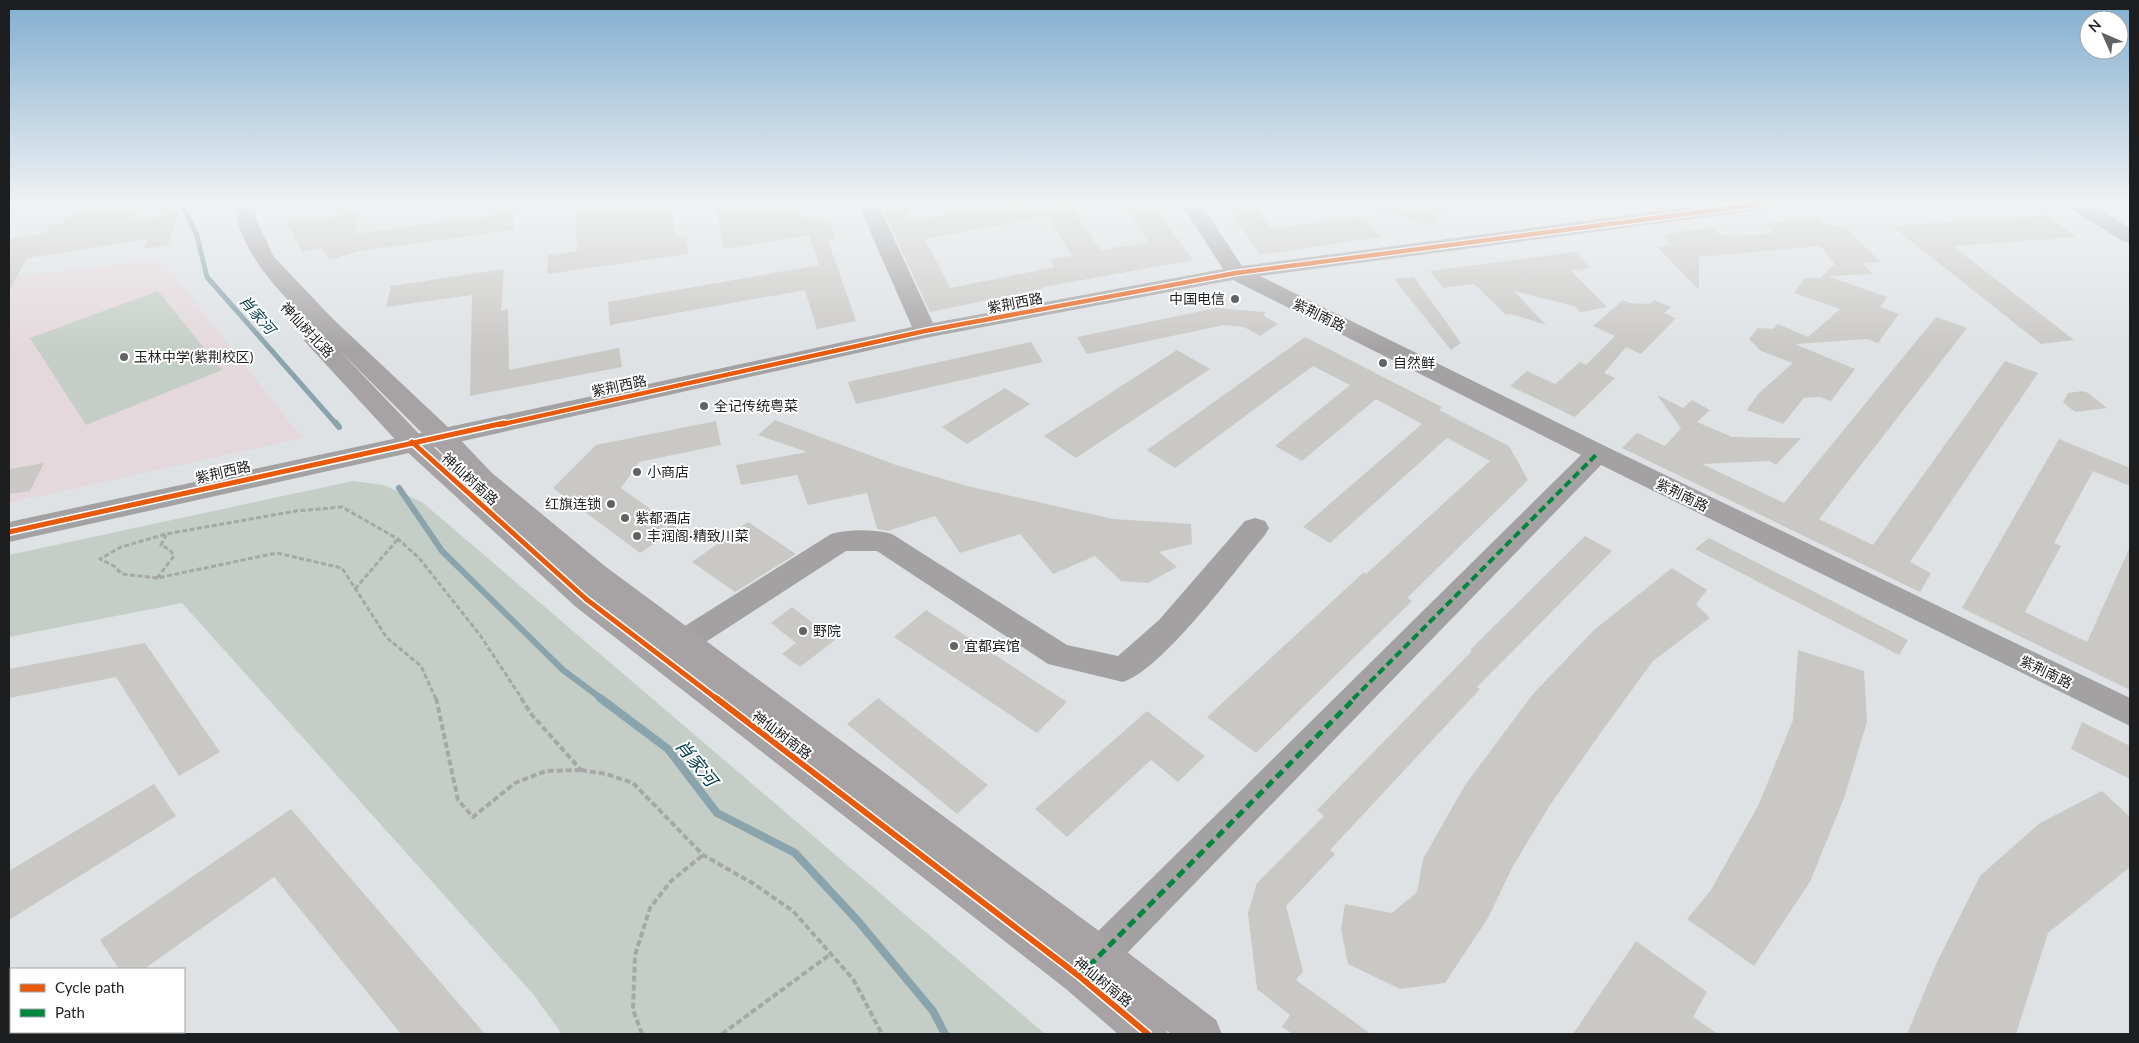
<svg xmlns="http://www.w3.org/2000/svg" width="2139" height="1043" viewBox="0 0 2139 1043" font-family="Lato,'Noto Sans SC',sans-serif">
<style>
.education{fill:#e4d8dc}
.green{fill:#c4cec6}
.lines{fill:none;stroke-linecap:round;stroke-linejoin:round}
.stream-far2{stroke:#89a4ad;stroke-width:5}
.stream-far1{stroke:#89a4ad;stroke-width:6}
.stream{stroke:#89a4ad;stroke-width:8}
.building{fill:#cac8c5;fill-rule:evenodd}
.path-far1{stroke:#a7a6a8;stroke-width:3;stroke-dasharray:5 2.5;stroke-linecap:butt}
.path{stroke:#a7a6a8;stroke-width:4;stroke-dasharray:6 3;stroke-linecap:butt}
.minor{fill:#a4a1a2;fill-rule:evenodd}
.major{fill:#a7a3a5;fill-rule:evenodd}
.quiet-far1{stroke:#00873e;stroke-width:4;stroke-dasharray:8 4;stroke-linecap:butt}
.quiet{stroke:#00873e;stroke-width:5;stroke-dasharray:9 5;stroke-linecap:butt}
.cycleway-far2-casing{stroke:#fff;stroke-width:7}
.cycleway-far1-casing{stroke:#fff;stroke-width:8}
.cycleway-casing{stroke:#fff;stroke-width:9}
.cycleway-far2{stroke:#e8590c;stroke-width:4.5}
.cycleway-far1{stroke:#e8590c;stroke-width:5}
.cycleway{stroke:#e8590c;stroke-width:6}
.poi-dot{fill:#606365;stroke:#fff;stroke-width:2}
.labels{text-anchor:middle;stroke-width:4;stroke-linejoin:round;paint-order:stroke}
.poi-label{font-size:14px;fill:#1c1e20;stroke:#fff;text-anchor:start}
.street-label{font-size:14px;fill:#1c1e20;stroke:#fff}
.water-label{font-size:15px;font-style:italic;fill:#094350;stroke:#fff}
.near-water-label{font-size:18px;font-style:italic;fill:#094350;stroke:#fff}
</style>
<rect width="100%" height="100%" fill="#dee2e5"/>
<path class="education" d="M161 259 302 438 9 503V277Z"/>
<path class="green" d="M158 291 222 370 86 425 30 338Z
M353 481 383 485 422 502 1045 1034H562L533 994 182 603 9 637V555Z"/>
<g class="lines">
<path class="stream-far2" d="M182 204 197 236 207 277 337 425"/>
<path class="stream-far1" d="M336 423 339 427
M399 488 442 551 563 670 602 699"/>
<path class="stream" d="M600 698 668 749 717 813 795 853 858 921 933 1011 945 1034"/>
</g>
<path class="building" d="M603 204H671L676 238 687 236 688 254 547 274 548 255 577 251 575 209Z
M715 204H751L830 222 835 239 828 240 856 321 817 329 805 290 610 325 608 302 819 265 809 235 723 249Z
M880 204H903L911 221 1001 204H1070L1100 250 1149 242 1123 204H1152L1193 260 1044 287 1045 288 930 312ZM1047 216 1072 256 1050 259 1054 267 950 288 925 239Z
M1226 204H1254L1271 229 1364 216 1381 237 1260 255Z
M1376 204H1448L1432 225 1376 209Z
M117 208 115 213 136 209 131 220 179 213 168 245 143 249 147 239 27 258 9 291V239L46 233 50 225 63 223 67 216Z
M357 212 355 234 515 212 513 230 360 251 329 260 322 248 303 252 286 223 310 216 311 221Z
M2046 215 2076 237 1953 246 2074 340 2041 344 1892 226Z
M1818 219 1822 223 1845 228 1881 262 1862 263 1873 274 1827 276 1887 297 1880 307 1899 314 1878 343 1867 339 1795 344 1855 369 1831 401 1820 397 1804 398 1783 424 1747 410 1758 394 1793 363 1761 351 1749 339 1758 328 1773 329 1778 324 1808 337 1840 309 1794 293 1805 278H1820L1835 264 1820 246 1699 257V290L1657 247 1672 245 1662 234 1712 228 1719 233 1733 236 1775 233 1766 223Z
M1575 252 1591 268 1571 271 1607 307 1581 312 1574 306 1514 291 1546 325 1511 314 1506 315 1474 284 1443 288 1430 271Z
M504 269 501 311 508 309 509 370 619 348 622 367 470 396 472 295 386 307 391 286Z
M1414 277 1461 343 1451 350 1394 279Z
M1623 300 1629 303 1650 304 1654 300 1671 307 1664 313 1676 318 1641 354 1626 347 1604 373 1615 378 1575 417 1510 386 1527 371 1555 384 1580 362 1586 365 1615 336 1593 326Z
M1216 308 1265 312 1264 316 1278 324 1260 336 1244 327 1224 325 1087 354 1077 337Z
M1936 317 1967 328 1819 519 1873 545 2005 361 2038 373 1910 562 1931 573 1920 592 1622 448 1637 433 1665 446 1681 428 1657 395 1683 408 1692 400 1710 410 1697 422 1732 437 1801 438 1776 465 1769 461 1702 464 1784 503Z
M1305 337 1442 407 1439 410 1509 446 1528 480 1407 598 1412 601 1256 753 1207 717 1364 572 1366 574 1490 461 1447 438 1330 543 1303 527 1422 424 1376 399 1302 461 1275 446 1350 385 1313 366 1175 468 1147 450Z
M1031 342 1043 362 856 404 848 382Z
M1177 350 1210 369 1076 458 1044 436Z
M1005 388 1030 404 967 444 942 427Z
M2083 391 2088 393 2107 408 2075 412 2063 402 2068 393Z
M775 420 896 465 967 486 1113 519 1191 524 1192 544 1159 552 1177 567 1148 583 1121 581 1095 556 1053 574 1020 534 960 553 935 516 888 531 877 529 867 493 808 505 797 475 741 485 736 465 807 452 758 435Z
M716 421 721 445 639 462 621 488 677 528 640 553 553 488 596 445Z
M2059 439 2130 468V486L2093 471 2054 543 2061 546 2025 612 2087 642 2130 547V690L1962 608Z
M44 463 30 491 9 494V469Z
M748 522 796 554 735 592 692 562Z
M1585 536 1612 551 1477 687 1480 689 1330 850 1335 854 1286 906 1303 971 1296 980 1371 1034H1293L1282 1027 1290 1015 1257 989 1248 913 1257 883 1324 816 1317 810 1472 651 1470 650Z
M1709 538 1908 640 1899 655 1695 549Z
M1672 568 1707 590 1696 604 1710 618 1653 661 1602 731 1550 805 1513 866 1488 918 1445 983 1400 989 1348 964 1341 929 1345 904 1392 913 1417 892 1423 859 1465 785 1533 694 1594 630Z
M792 607 835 640 800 667 782 654 796 643 771 623Z
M926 610 1067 702 1037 733 894 637Z
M145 643 220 752 179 776 116 677 9 698V669Z
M1798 650 1864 671 1867 722 1844 798 1810 882 1754 966 1687 919 1711 890 1759 804 1793 720Z
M878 698 988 785 957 814 847 724Z
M1147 711 1205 756 1178 782 1151 760 1067 837 1035 809Z
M2082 722 2130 746V779L2071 749Z
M154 784 176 816 9 920V871Z
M2102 791 2130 817V867L2048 933 2016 1034H1907L1936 964 1980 876 2040 823Z
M291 809 485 1034H401L274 877 144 969H119L100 940Z
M1636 941 1707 992 1693 1017 1718 1034H1573Z"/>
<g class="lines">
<path class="path-far1" d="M157 578 174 556 170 550 161 545 166 535
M355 589 398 539
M436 699 421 666 387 638 342 568 277 553 157 578 122 574 114 566 100 559 121 547 166 534 296 511 342 507 398 539 419 558 480 635 522 699"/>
<path class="path" d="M436 698 458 800 473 817 515 783 546 771 581 770
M521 698 532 715 581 770
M581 770 606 774 633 783 703 855 754 884 793 911 853 979 882 1034
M642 1034 633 1010 635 955 650 908 671 881 703 855
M722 1034 832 953"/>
<path class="minor" d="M858 204H878L933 323 1223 269 1181 204H1201L1242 266 1712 204H1772L1769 208 1762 210 1260 276 1607 447 2130 698V726L1601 465 1100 981 1087 986 1074 981 1068 968 1074 955 1581 455 1233 280 925 338 9 542V522L912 327Z
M2066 204H2091L2130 228V243L2123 241 2069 208Z
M1255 518 1265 521 1269 528 1265 535C1235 570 1163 669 1123 682L1048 664 877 551H846L675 662 664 666 653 662 649 654 653 646 831 534C849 529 874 529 892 534L1067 645 1118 656 1159 620 1245 521Z"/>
<path class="major" d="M235 204H255L256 219 274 257 333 319 450 429 492 473 606 567 1114 942 1216 1020 1222 1034H1171L1166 1030 1168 1034H1118L1066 989 576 607 403 448 308 345 304 340 308 335 316 333 323 335C288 301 238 255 235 204ZM338 349 458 469 421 436Z"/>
<path class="quiet-far1" d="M1353 699 1598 453"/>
<path class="quiet" d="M1079 976 1355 698"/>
<defs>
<path id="cycleway-far2" d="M499 425 925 331 1236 273 1762 204"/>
<path id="cycleway-far1" d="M412 442 586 599 717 699
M9 532 504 423"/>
<path id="cycleway" d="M716 698 1079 976 1148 1034"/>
</defs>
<use href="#cycleway-far2" class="cycleway-far2-casing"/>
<use href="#cycleway-far1" class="cycleway-far1-casing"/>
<use href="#cycleway" class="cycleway-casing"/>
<use href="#cycleway-far2" class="cycleway-far2"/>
<use href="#cycleway-far1" class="cycleway-far1"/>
<use href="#cycleway" class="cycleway"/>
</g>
<linearGradient id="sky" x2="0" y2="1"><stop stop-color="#82aed0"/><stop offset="0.58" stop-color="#f0f2f3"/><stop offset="1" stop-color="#f0f2f3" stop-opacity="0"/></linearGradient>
<rect width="2139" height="350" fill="url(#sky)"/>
<g class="poi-dot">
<circle cx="1235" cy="299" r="5"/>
<circle cx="124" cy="357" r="5"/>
<circle cx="1383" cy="363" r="5"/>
<circle cx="704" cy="406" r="5"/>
<circle cx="637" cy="472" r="5"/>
<circle cx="611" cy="504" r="5"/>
<circle cx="625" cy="518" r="5"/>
<circle cx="637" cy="536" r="5"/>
<circle cx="803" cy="631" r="5"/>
<circle cx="954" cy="646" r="5"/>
</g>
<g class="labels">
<g class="poi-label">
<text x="1225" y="304" text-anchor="end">中国电信</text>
<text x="134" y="362">玉林中学(紫荆校区)</text>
<text x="1393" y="368">自然鲜</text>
<text x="714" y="411">全记传统粤菜</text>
<text x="647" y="477">小商店</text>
<text x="601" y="509" text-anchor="end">红旗连锁</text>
<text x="635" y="523">紫都酒店</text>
<text x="647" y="541">丰润阁·精致川菜</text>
<text x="813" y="636">野院</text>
<text x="964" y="651">宜都宾馆</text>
</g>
<g class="street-label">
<text transform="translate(1015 303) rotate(-11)" y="5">紫荆西路</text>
<text transform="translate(1319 315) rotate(26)" y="5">紫荆南路</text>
<text transform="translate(307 330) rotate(47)" y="5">神仙树北路</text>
<text transform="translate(619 386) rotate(-12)" y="5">紫荆西路</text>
<text transform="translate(223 472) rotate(-13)" y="5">紫荆西路</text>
<text transform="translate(470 479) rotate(42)" y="5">神仙树南路</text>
<text transform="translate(1682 495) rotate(26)" y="5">紫荆南路</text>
<text transform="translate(2046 672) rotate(26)" y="5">紫荆南路</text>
<text transform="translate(782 735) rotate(37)" y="5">神仙树南路</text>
<text transform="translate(1103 982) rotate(39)" y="5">神仙树南路</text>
</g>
<g class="water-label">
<text transform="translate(257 315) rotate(49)" y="5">肖家河</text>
</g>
<g class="near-water-label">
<text transform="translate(696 763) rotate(51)" y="6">肖家河</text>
</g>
</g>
<rect width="2139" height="1043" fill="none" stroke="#1c1e20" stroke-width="20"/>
<rect x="10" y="968" width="175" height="65" fill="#ffffff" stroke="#a4a5a6"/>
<rect x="20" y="984" width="25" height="8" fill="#e8590c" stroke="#a4a5a6"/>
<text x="55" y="993" font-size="15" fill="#1c1e20">Cycle path</text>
<rect x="20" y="1009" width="25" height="8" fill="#00873e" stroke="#a4a5a6"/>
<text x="55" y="1018" font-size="15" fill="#1c1e20">Path</text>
<g transform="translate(2104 35) rotate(315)"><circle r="24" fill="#ffffff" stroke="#a4a5a6"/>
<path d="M0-4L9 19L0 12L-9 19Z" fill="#606365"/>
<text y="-8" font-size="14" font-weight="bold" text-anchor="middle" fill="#1c1e20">N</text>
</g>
</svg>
